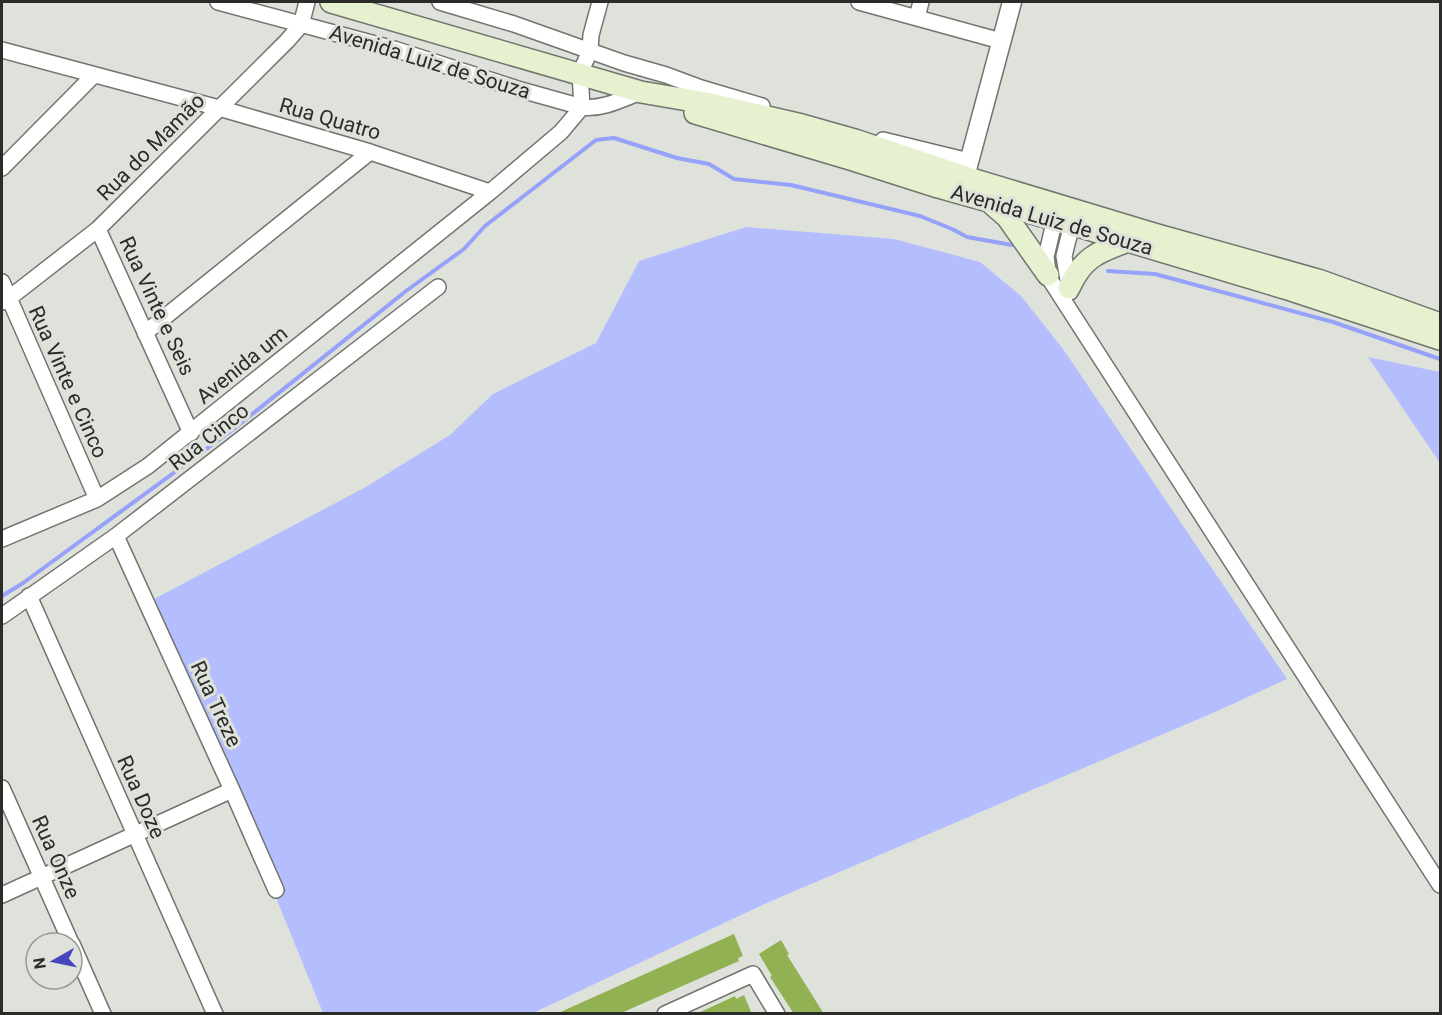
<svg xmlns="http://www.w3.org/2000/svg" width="1442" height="1015" viewBox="0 0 1442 1015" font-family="Roboto,sans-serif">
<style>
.green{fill:#b4beff}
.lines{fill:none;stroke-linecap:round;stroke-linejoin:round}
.stream{stroke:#96a1f9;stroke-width:4}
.building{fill:#92b152}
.minor-casing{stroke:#72746e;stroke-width:18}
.tertiary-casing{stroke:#72746e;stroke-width:21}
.secondary-casing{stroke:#72746e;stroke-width:24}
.minor{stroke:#fff;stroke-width:15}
.tertiary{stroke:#fff;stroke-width:18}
.secondary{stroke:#e6f1cf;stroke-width:21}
.labels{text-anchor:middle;stroke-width:6;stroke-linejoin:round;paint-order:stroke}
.street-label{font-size:21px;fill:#2b2c29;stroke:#dfe2db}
</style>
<rect width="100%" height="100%" fill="#dfe2db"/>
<path class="green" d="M746 227 894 239 980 262 1021 296 1063 349 1287 679 1215 712 769 902 533 1013H323L154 599 364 488 450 435 493 394 596 343 639 261Z
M1368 357 1440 372V463Z"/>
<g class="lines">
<path class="stream" d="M1108 271 1155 274 1333 322 1440 359
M2 596 23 583 231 431 406 291 464 249 485 226 596 140 614 138 677 158 709 164 734 179 791 185 920 216 952 229 967 237 1012 245"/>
</g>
<path class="building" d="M734 934 743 956 738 958 739 961 619 1014H556Z
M781 940 789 954 787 955 824 1014H794L770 977 772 976 759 954Z
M744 995 752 1014H696L735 996 736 999Z"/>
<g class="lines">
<defs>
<path id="minor" d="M218 2 394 49 521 90 582 107C602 110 622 99 641 92
M440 2 514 24 624 63 666 75 701 88 762 106
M859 2 1001 41
M917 17 921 2
M2 50 219 108 370 152 490 192 561 132 582 107 580 73 590 51 591 35 600 2
M883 140 969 161
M2 168 93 76
M1057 210 1046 257 1049 278 1440 885
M98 229 191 433
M2 282 97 499
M1070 292 1064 256 1074 216
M2 302 8 299 98 229 287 41 301 25 307 2
M145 333 370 152
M116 536 232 790 276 890
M2 539 97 499 148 466 490 192
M29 596 215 1014
M2 616 116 536 438 287
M2 788 71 943
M2 895 232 790
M72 944 103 1014
M665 1014 753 974 777 1014"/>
<path id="tertiary" d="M965 177 1012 2"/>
<path id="secondary" d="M331 2 641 92 711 104 802 125 855 140 965 177 1154 234 1318 280 1440 324
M695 113 850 159 938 187 1071 224 1291 290 1440 339
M992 204 1007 217 1048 275
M1069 288C1083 257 1098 252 1128 241"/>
</defs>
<use href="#minor" class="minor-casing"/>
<use href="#tertiary" class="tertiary-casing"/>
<use href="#secondary" class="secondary-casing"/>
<use href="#minor" class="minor"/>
<use href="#tertiary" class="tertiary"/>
<use href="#secondary" class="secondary"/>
</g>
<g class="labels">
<g class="street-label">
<text transform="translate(430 62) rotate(17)" y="7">Avenida Luiz de Souza</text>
<text transform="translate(330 119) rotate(16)" y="7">Rua Quatro</text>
<text transform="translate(151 147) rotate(-45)" y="7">Rua do Mamão</text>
<text transform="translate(1052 220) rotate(16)" y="7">Avenida Luiz de Souza</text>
<text transform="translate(157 306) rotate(65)" y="7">Rua Vinte e Seis</text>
<text transform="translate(242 365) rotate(-39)" y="7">Avenida um</text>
<text transform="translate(68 382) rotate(66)" y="7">Rua Vinte e Cinco</text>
<text transform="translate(209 437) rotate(-38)" y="7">Rua Cinco</text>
<text transform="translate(216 704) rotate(65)" y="7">Rua Treze</text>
<text transform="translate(141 797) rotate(66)" y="7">Rua Doze</text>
<text transform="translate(56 857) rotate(66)" y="7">Rua Onze</text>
</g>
</g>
<rect width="1442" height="1015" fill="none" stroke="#2b2c29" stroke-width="6"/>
<g transform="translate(54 961) rotate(261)"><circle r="28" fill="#dfe2db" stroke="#979994" stroke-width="1.5"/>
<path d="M0-4.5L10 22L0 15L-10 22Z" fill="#4747bd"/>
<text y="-9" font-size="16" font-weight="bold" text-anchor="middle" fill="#2b2c29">N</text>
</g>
</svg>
